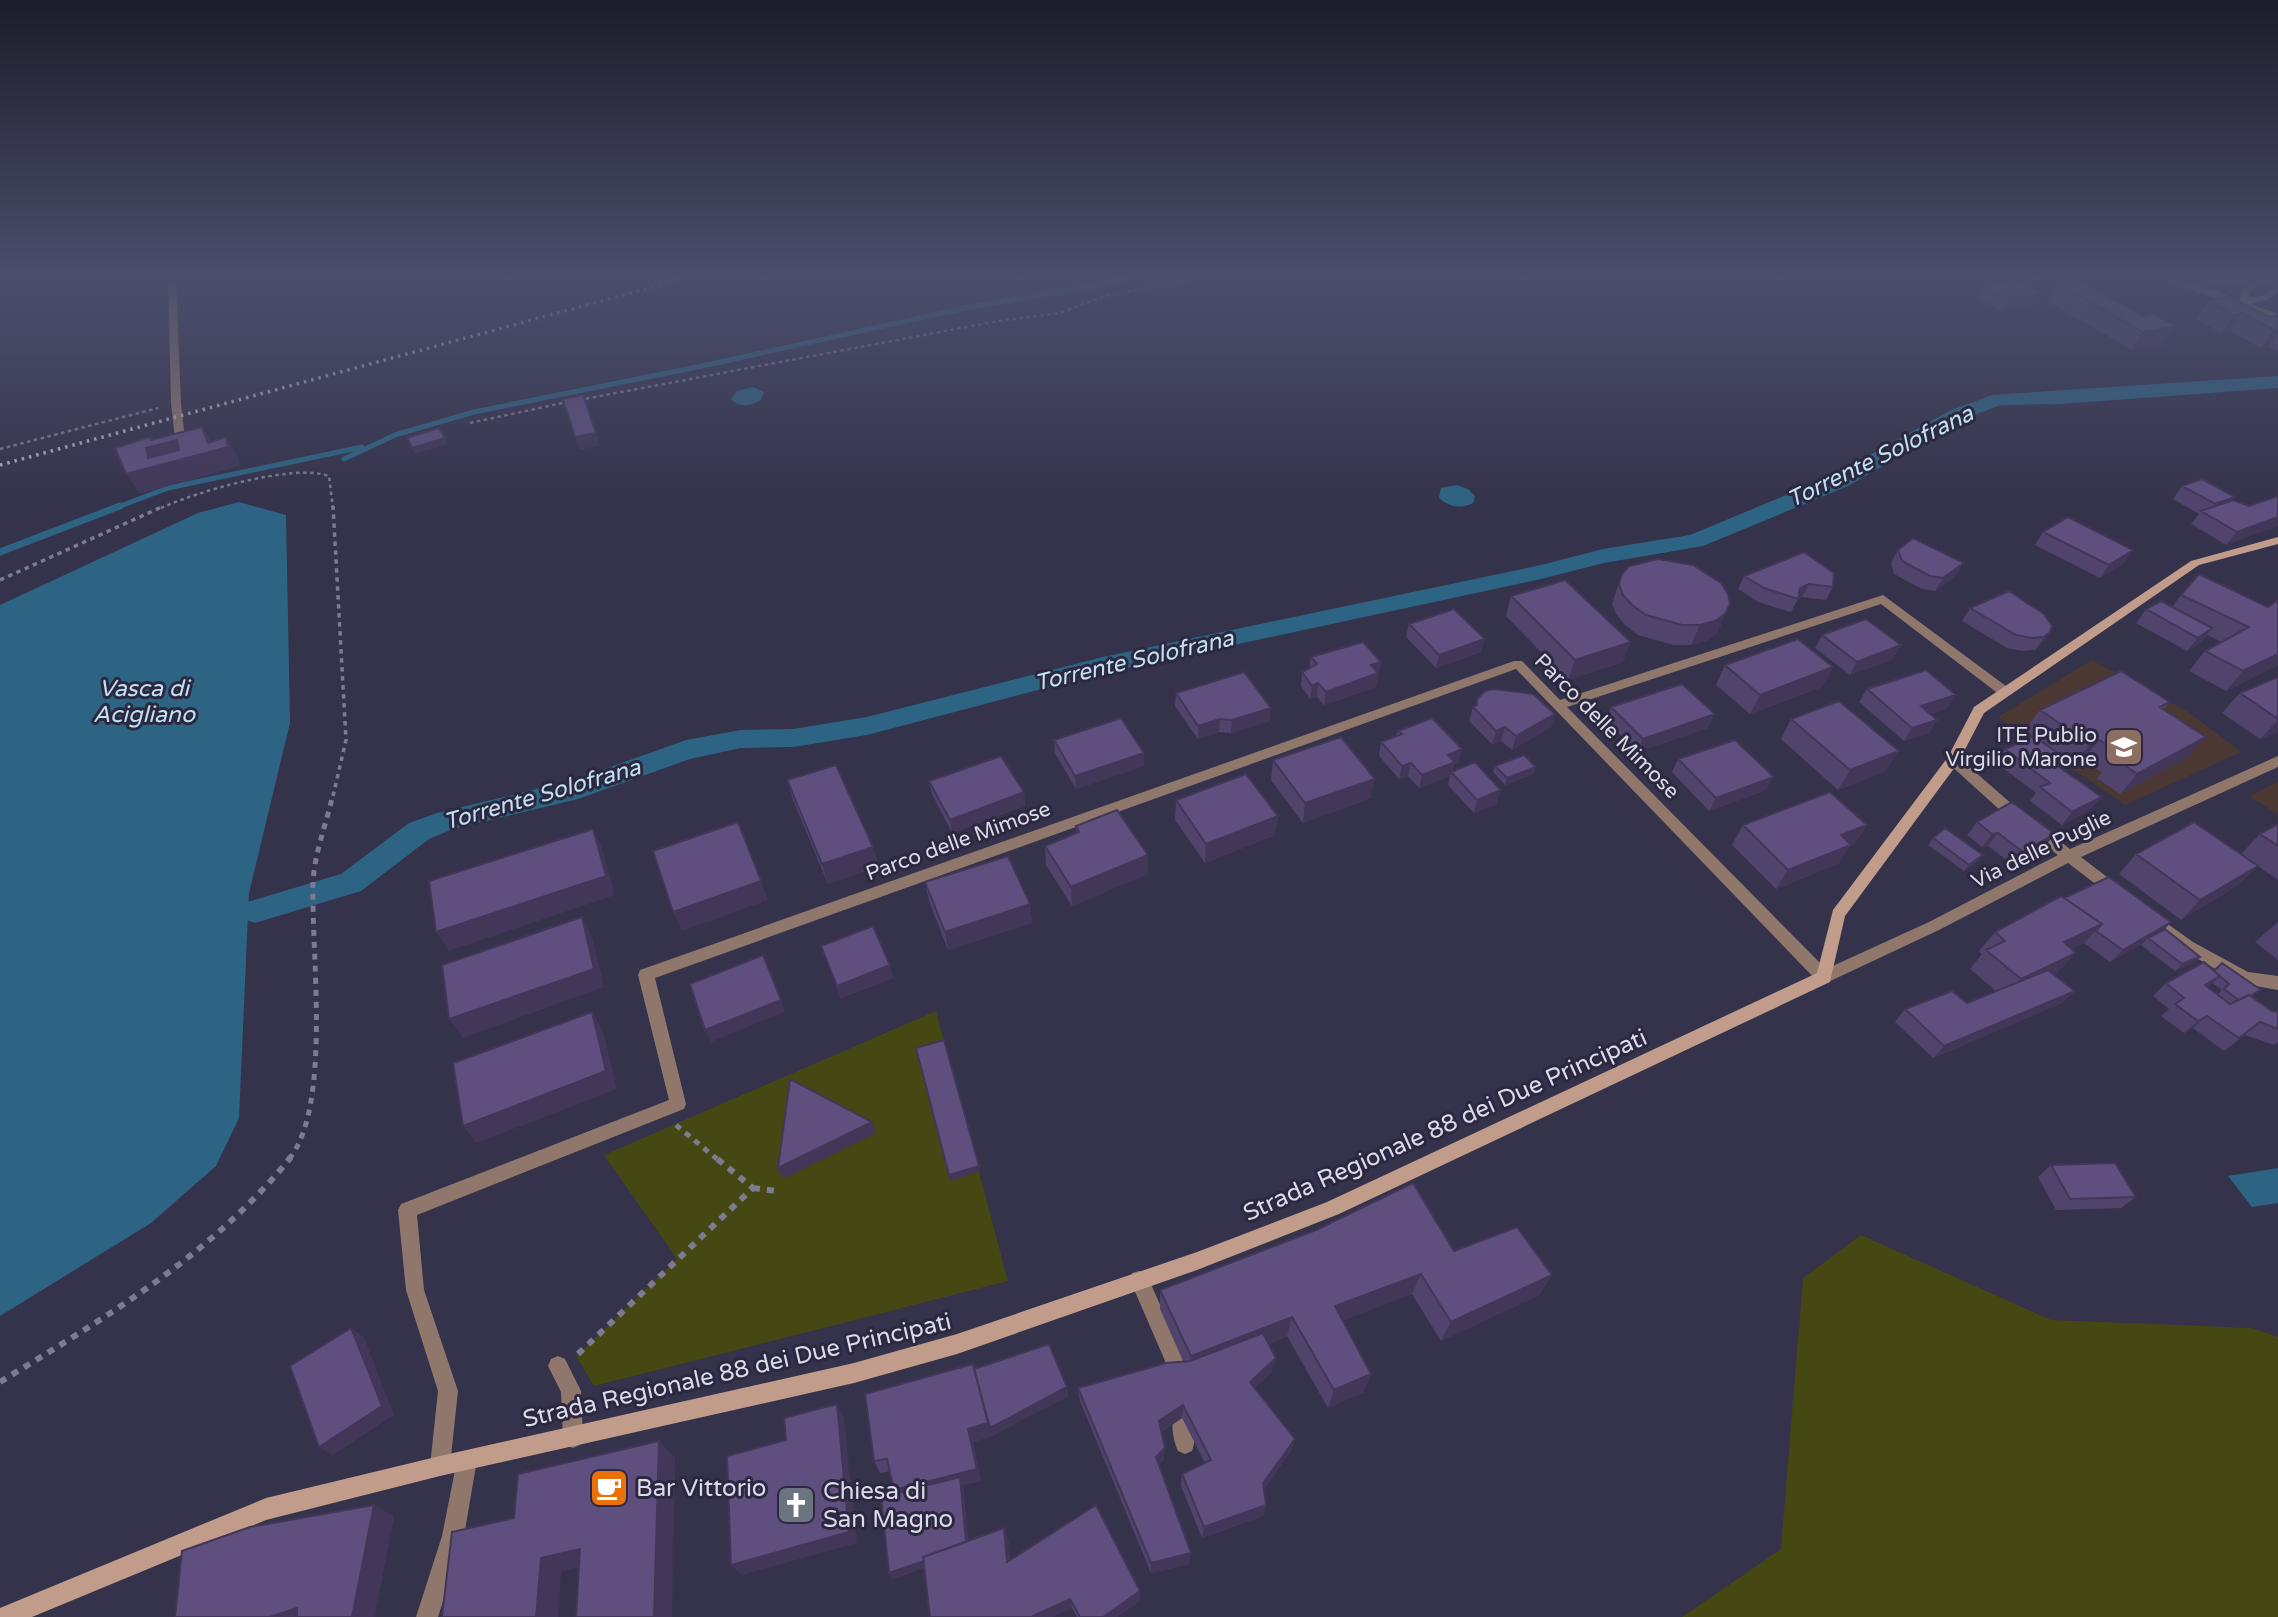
<svg xmlns="http://www.w3.org/2000/svg" width="2278" height="1617" viewBox="0 0 2278 1617" font-family="'Varela Round',sans-serif">
<style>
.education{fill:#4c3832}
.green{fill:#454813}
.water{fill:#2e6483}
.lines{fill:none;stroke-linecap:round;stroke-linejoin:round}
.stream-far2{stroke:#2e6483;stroke-width:5}
.stream-far1{stroke:#2e6483;stroke-width:7}
.stream{stroke:#2e6483;stroke-width:9}
.canal{fill:#2e6483;fill-rule:evenodd}
.path-far3{stroke:#7d7b90;stroke-width:2.5;stroke-dasharray:3.5 3.5;stroke-linecap:butt}
.path-far2{stroke:#7d7b90;stroke-width:3.5;stroke-dasharray:4.5 4.5;stroke-linecap:butt}
.path-far1{stroke:#7d7b90;stroke-width:5;stroke-dasharray:6 6;stroke-linecap:butt}
.path{stroke:#7d7b90;stroke-width:6;stroke-dasharray:7 7;stroke-linecap:butt}
.service{fill:#8f776c;fill-rule:evenodd}
.minor{fill:#8f776c;fill-rule:evenodd}
.tertiary{fill:#8f776c;fill-rule:evenodd}
.secondary{fill:#c19c8a;fill-rule:evenodd}
.rail{stroke:#b2b1c3;stroke-width:3.5;stroke-dasharray:2.5 5;stroke-linecap:butt}
.wall{fill:#51446c;fill-rule:evenodd}
.shaded-wall{fill:#423758}
.building{fill:#5e4f7e;stroke:#423758;stroke-width:2;fill-rule:evenodd}
.labels{text-anchor:middle;stroke-width:6;stroke-linejoin:round;paint-order:stroke}
.street-label{font-size:21px;fill:#dbdaea;stroke:#2b2840}
.poi-label{font-size:21px;fill:#dbdaea;stroke:#2b2840;text-anchor:end}
.water-label{font-size:23px;font-style:italic;fill:#c2e0f4;stroke:#2b2840}
.near-street-label{font-size:24px;fill:#dbdaea;stroke:#2b2840}
.near-poi-label{font-size:24px;fill:#dbdaea;stroke:#2b2840;text-anchor:start}
</style>
<rect width="100%" height="100%" fill="#35324b"/>
<path class="education" d="M2092 660 2188 712 2241 752 2125 805 1998 717Z
M2278 782V814L2249 796Z"/>
<path class="green" d="M936 1011 1008 1281 594 1386 576 1356 677 1259 604 1155Z
M1861 1235 2051 1320 2252 1328 2278 1337V1617H1682L1781 1549 1803 1278Z"/>
<path class="water" d="M753 387 764 392 761 400C751 406 739 408 731 399L737 391Z
M1457 485 1468 489 1475 496 1473 503C1461 509 1449 507 1439 498L1441 488Z
M239 502 286 515 290 723 249 893 239 1118 216 1166 151 1223 0 1316V605L198 513Z
M2278 1168V1203L2252 1207 2228 1176Z"/>
<g class="lines">
<path class="stream-far2" d="M344 459 395 435 474 412 702 366 965 308 1124 280
M115 508 168 488 362 447"/>
<path class="stream-far1" d="M0 552 120 506"/>
<path class="stream" d="M238 916 255 911"/>
<path class="canal" d="M2278 376V388L2060 404 2001 405 1963 419 1848 486 1703 546 1604 563 1541 579 1103 673 867 735 793 747 741 748 690 759 578 799 453 829 429 839 361 891 255 923 244 919 240 911 244 903 341 874 409 823 437 813 574 780 686 740 741 730 793 729 867 717 1103 657 1541 565 1603 549 1690 535 1832 476 1949 411 1992 395Z"/>
<path class="path-far3" d="M579 400 998 321 1060 313 1105 296 1191 280
M470 423 567 402
M0 449 158 408
M161 508C196 492 293 463 329 476L333 508"/>
<path class="path-far2" d="M0 580 164 506
M333 796 346 740 333 506"/>
<path class="path-far1" d="M676 1125 717 1159
M289 1159C332 1106 311 953 313 883 314 854 327 822 333 794"/>
<path class="path" d="M753 1188 777 1191
M578 1354 753 1188 715 1157
M0 1382C106 1317 212 1255 291 1157"/>
<path class="service" d="M558 1356 565 1359 581 1391 583 1438 580 1445 573 1448 566 1445 563 1438 561 1392 548 1366 551 1359Z"/>
<path class="minor" d="M168 280H176L181 403 185 439 180 442 175 439 171 403Z
M2206 280H2278V283H2263L2249 292V298L2261 296 2278 286V293L2267 300 2244 305 2240 302 2241 291 2252 283 2186 286 2182 283 2186 280Z
M1883 595 2010 689 2011 692 2010 695H2000L1881 604 1567 707 1826 969 1929 922 2058 855 2031 835 2029 831 2031 827H2041L2070 849 2278 756V767L2081 857 2120 887 2122 891 2120 895H2110L2068 863 1939 930 1824 984 1818 982 1516 669 655 978 686 1104 684 1109 417 1215 424 1290 458 1391 450 1466 447 1473 440 1476 433 1473 430 1466 438 1391 406 1290 398 1210 401 1204 669 1100 638 975 640 970 1514 661H1522L1560 700Z
M1953 755 1958 757 2022 813 2024 817 2022 821H2012L1948 763 1946 760 1948 757Z
M2151 912 2193 942 2248 972 2278 976V990L2239 983 2183 950 2146 922 2143 918 2146 914Z
M1139 1271 1146 1273 1189 1370 1186 1377 1179 1380 1172 1377 1130 1280 1132 1273Z
M1182 1408 1189 1411C1194 1423 1197 1439 1192 1451L1185 1454 1178 1451C1173 1440 1170 1423 1175 1411Z
M467 1450 474 1453 477 1460 464 1536 438 1617H416L442 1536 457 1460 460 1453Z"/>
<path class="tertiary" d="M2163 280 2189 281 2278 314V320Z"/>
<path class="secondary" d="M2278 537V544L2199 565 1984 713 1958 763 1845 916 1830 982 1339 1214 1197 1270 957 1354 854 1383 440 1476 266 1520 32 1617H0V1608L266 1498 440 1456 854 1363 957 1334 1197 1252 1327 1202 1817 973 1833 910 1948 757 1974 707 2191 561Z"/>
<path class="rail" d="M0 465 678 280"/>
</g>
<path class="wall" d="M2078 280 2163 344 2132 350 2047 301 2057 283Z
M1985 286 2034 305 2002 312 1979 298Z
M2208 301 2269 317 2278 315V352L2269 347 2261 348 2230 331 2221 333 2196 319Z
M2182 486 2235 497 2233 500 2249 506 2278 496 2226 545 2191 524 2199 514 2173 499Z
M2043 532 2124 563 2100 578 2035 545Z
M1898 550 1956 576 1935 591 1922 589 1894 574 1891 563Z
M1622 574 1721 624 1716 634 1706 641 1691 645H1673L1638 635 1625 625 1616 614 1612 604Z
M1744 576 1833 587 1826 600 1802 597 1798 599 1791 612 1758 602 1738 589Z
M2181 595 2268 607 2278 665 2226 691 2189 671 2205 651 2222 642 2207 635 2201 642 2187 651 2136 623 2146 609 2172 607Z
M1511 596 1623 662 1568 680 1506 616Z
M1970 608 2052 626 2041 645 2035 650 2022 651 2007 648 1962 621Z
M1409 624 1481 652 1436 668 1406 637Z
M1822 635 1901 645 1893 659 1850 675 1815 648Z
M1311 657 1381 662 1376 687 1324 705 1317 697 1310 699 1301 686 1302 672 1309 669Z
M1725 665 1833 667 1822 687 1750 714 1716 685Z
M2278 677V732L2260 739 2222 713 2240 693Z
M1867 689 1956 695 1947 708 1930 714 1937 720 1929 733 1904 741 1859 702Z
M1176 693 1270 721 1231 733 1219 732 1198 739 1175 706Z
M1477 699 1555 714 1551 727 1512 750 1501 741 1492 744 1469 721 1473 707 1476 706Z
M2170 702 2163 710 2188 757 2120 794 2097 778 2102 772 2083 760 2074 764 2064 757 2070 762 2064 770 2090 810 2062 825 2030 801 2036 793 1995 762 2005 749 2033 736 2025 730 2040 710Z
M1611 707 1708 728 1637 752 1606 720Z
M1791 719 1886 771 1838 790 1781 739Z
M1398 731 1459 762 1454 764 1452 771 1497 804 1474 813 1448 785 1450 776 1419 788 1408 776 1399 779 1379 756 1381 742 1396 736Z
M1054 740 1144 766 1076 789 1055 753Z
M1678 759 1766 790 1709 811 1672 772Z
M1273 760 1371 798 1303 823 1271 780Z
M1495 766 1536 767 1533 774 1505 785 1493 772Z
M787 780 873 847 878 866 828 884 793 800Z
M929 781 1024 792 1025 806 952 833 932 794Z
M1176 800 1278 816 1275 835 1205 863 1175 820Z
M1977 822 2055 834 2044 847 2013 865 1988 846 1982 847 1967 835Z
M2278 824V880L2258 866 2238 885 2181 920 2119 874 2136 854H2241L2260 834Z
M1743 825H1867L1854 844 1850 846 1838 864 1776 889 1732 845Z
M1076 826 1148 855V874L1072 906 1046 865 1045 846 1076 833Z
M1933 838 1983 855 1978 861 1964 871 1928 845Z
M925 882 1030 904 1032 923 948 950 929 901Z
M2064 898 2171 922 2165 929 2200 957 2193 963 2175 971 2141 945 2142 944 2110 962 2084 943 2072 949 2058 972 2054 974 2075 991 2062 1003 1933 1058 1895 1022 1905 1009 1967 1003 1996 991 1970 969 1982 954 1979 951 1995 932Z
M2278 922V960L2255 942Z
M821 946 893 978 841 998Z
M2222 963 2252 997 2272 1011 2278 1012V1042L2274 1045 2245 1035 2224 1051 2193 1028 2184 1033 2161 1016 2169 1009 2153 996 2166 983 2213 970ZM2212 983 2222 990 2217 995 2207 987Z
M2051 1165 2136 1197 2121 1208 2056 1210 2038 1177Z
M1454 1251 1552 1275 1539 1295 1441 1341 1412 1294 1342 1320 1364 1392 1328 1408 1287 1336 1269 1344 1272 1372 1255 1388 1295 1439 1291 1451 1264 1489 1266 1505 1263 1516 1202 1538 1181 1486 1182 1474 1205 1463 1182 1418 1161 1432 1164 1460 1159 1465 1189 1564 1151 1573 1080 1401 1078 1388 1183 1361 1160 1309V1290Z
M1067 1387 1068 1396 992 1436 973 1442 981 1481 963 1485 968 1541 1008 1539 1010 1561 1140 1601 1117 1617H1077L1072 1608 924 1568 893 1579 889 1573 896 1493 890 1471 880 1473 874 1461Z"/>
<path class="shaded-wall" d="M2041 293 2034 305 2002 312 2008 300Z
M2242 313 2230 331 2221 333 2234 315Z
M2175 326 2163 344 2132 350 2143 332Z
M2278 329V334L2269 347 2261 348 2274 330Z
M583 395 600 445 580 450 575 437Z
M202 427 214 446 226 437 238 457 240 466 140 494 126 474 148 458 146 448 151 440 150 437 156 445 177 440 208 443Z
M445 438 448 444 415 454 412 448Z
M2235 497 2225 510 2207 515 2215 504Z
M2278 517V526L2226 545 2237 532Z
M2133 550 2124 563 2100 578 2109 565Z
M1964 563 1956 576 1935 591 1943 578Z
M1809 584 1802 597 1798 599 1800 588Z
M1730 604 1716 634 1706 641 1691 645 1700 625Z
M2212 628 2201 642 2187 651 2198 638Z
M2050 632 2041 645 2035 650 2044 637Z
M1485 639 1481 652 1436 668 1439 655Z
M1631 642 1623 662 1568 680 1575 660Z
M1901 645 1893 659 1850 675 1857 662Z
M2278 654V665L2226 691 2243 671Z
M1381 662 1376 687 1324 705 1326 692 1371 665Z
M1833 667 1822 687 1750 714 1760 695Z
M1318 683 1317 697 1310 699 1312 686Z
M1956 695 1947 708 1913 719 1921 706Z
M1271 708 1270 721 1231 733 1232 720Z
M1555 714 1551 727 1512 750 1516 736Z
M1715 714 1708 728 1637 752 1643 739Z
M1220 719 1219 732 1198 739V726Z
M1937 720 1929 733 1904 741 1912 728Z
M2278 720V732L2260 739Z
M1505 727 1501 741 1492 744 1496 731Z
M2206 737 2188 757 2120 794 2137 774Z
M2099 740 2083 760 2074 764 2090 744Z
M1462 749 1459 762 1454 764 1450 776 1419 788 1422 775 1448 755Z
M1899 751 1886 771 1838 790 1850 770Z
M1144 753V766L1076 789 1075 776Z
M2070 762 2059 775V767Z
M1411 763 1408 776 1399 779 1402 766Z
M1536 767 1533 774 1505 785 1507 778Z
M1774 777 1766 790 1709 811 1716 798Z
M1375 779 1371 798 1303 823 1305 803Z
M1501 790 1497 804 1474 813 1477 800Z
M1024 792 1025 806 952 833 950 820Z
M2102 797 2090 810 2062 825 2072 812Z
M1278 816 1275 835 1205 863 1206 844Z
M1867 825 1854 844 1850 846 1838 864 1776 889 1788 870 1841 835Z
M593 829 602 848 615 895 449 951 436 932Z
M1998 833 1988 846 1982 847 1992 834Z
M2055 834 2044 847 2013 865 2023 852Z
M873 847 878 866 828 884 822 864Z
M1148 855V874L1072 906 1071 887Z
M1983 855 1978 861 1964 871 1969 865Z
M2258 866 2238 885 2181 920 2200 900Z
M761 881 768 900 682 931 673 912Z
M1030 904 1032 923 948 950 945 932Z
M582 917 592 936 604 987 463 1038 449 1019Z
M2171 922 2158 935 2148 938 2142 944 2110 962 2123 950Z
M2102 924 2084 943 2047 961 2064 942Z
M2076 953 2058 972 2003 998 2021 979Z
M2200 957 2193 963 2175 971 2182 964Z
M890 965 893 978 841 998 837 986Z
M2220 976 2206 989 2205 985Z
M2075 991 2062 1003 1933 1058 1944 1046Z
M781 1000 785 1012 711 1042 705 1030Z
M592 1012 603 1031 617 1089 477 1143 463 1126Z
M2207 1016 2193 1028 2184 1033 2198 1021Z
M872 1122 876 1133 783 1179 778 1168Z
M979 1166 980 1171 950 1181 949 1175Z
M1421 1274 1412 1294 1329 1326 1335 1306Z
M1552 1275 1539 1295 1441 1341 1451 1322Z
M1292 1317 1287 1336 1189 1374 1191 1356Z
M351 1328 364 1337 394 1415 333 1455 319 1447Z
M1276 1358 1272 1372 1247 1396 1250 1382Z
M1371 1374 1364 1392 1328 1408 1334 1390Z
M1067 1387 1068 1396 992 1436 973 1442 981 1481 963 1485 969 1553 893 1579 889 1573 900 1501 894 1490 968 1429 988 1423 990 1428Z
M837 1404 844 1417 857 1543 742 1575 731 1565Z
M1183 1405 1182 1418 1159 1434V1421Z
M1295 1439 1291 1451 1260 1494 1263 1483Z
M659 1441 675 1457 672 1617H654Z
M1165 1448 1164 1460 1156 1469V1457Z
M374 1505 394 1516 375 1617H352Z
M1266 1505 1263 1516 1202 1538 1204 1527Z
M1004 1528 1008 1539 1011 1572 1007 1562Z
M580 1549 599 1562 561 1572 558 1617H536L541 1558Z
M1191 1553 1189 1564 1151 1573V1563Z
M1140 1591V1601L1117 1617H1103Z
M1070 1599 1072 1608 1053 1617H1031Z
M297 1608 319 1617H270Z"/>
<path class="building" d="M2017 280 2041 293 2008 300 1985 286Z
M2078 280 2143 316 2153 314 2175 326 2143 332 2057 283Z
M2230 297 2269 317 2278 315V329L2274 330 2242 313 2234 315 2208 301Z
M583 395 596 433 575 437 563 399Z
M202 427 208 443 226 437 228 447 126 474 115 448 150 437 151 440ZM177 440 179 450 148 458 146 448Z
M439 428 445 438 412 448 407 438Z
M2202 479 2235 497 2215 504 2182 486Z
M2278 496V517L2237 532 2201 511 2233 500 2249 506Z
M2068 517 2133 550 2109 565 2043 532Z
M1913 538 1964 563 1943 578 1930 576 1902 561 1898 550Z
M1804 552 1834 573 1833 587 1809 584 1800 588 1798 599 1764 588 1744 576Z
M1658 559 1693 565 1721 583 1728 594 1730 604 1725 614 1715 621 1700 625H1682L1646 615 1632 605 1623 595 1619 584 1622 574 1629 566Z
M2199 574 2268 607 2278 600V654L2243 671 2205 651 2249 627 2181 595Z
M1565 580 1631 642 1575 660 1511 596Z
M2009 591 2044 614 2052 626 2050 632 2044 637 2032 638 2016 635 1970 608Z
M2161 601 2212 628 2198 638 2146 609Z
M1454 609 1485 639 1439 655 1409 624Z
M1866 619 1901 645 1857 662 1822 635Z
M1798 639 1833 667 1760 695 1725 665Z
M1363 642 1381 662 1371 665 1378 673 1326 692 1318 683 1312 686 1302 672 1317 664 1311 657Z
M1926 670 1956 695 1921 706 1937 720 1912 728 1867 689Z
M2121 671 2170 702 2160 707 2206 737 2137 774 2114 758 2121 755 2099 740 2090 744 2040 710Z
M1244 672 1271 708 1232 720 1220 719 1198 726 1176 693Z
M2278 677V719L2240 693Z
M1682 684 1715 714 1643 739 1611 707Z
M1494 689 1533 694 1555 714 1516 736 1505 727 1496 731 1473 707 1477 705V699L1485 691Z
M1839 701 1899 751 1850 770 1791 719Z
M1121 718 1144 753 1075 776 1054 740Z
M1432 718 1462 749 1448 755 1455 762 1422 775 1411 763 1402 766 1381 742 1402 734 1398 731Z
M2034 736 2070 762 2059 767 2102 797 2072 812 2040 787 2050 783 2005 749Z
M1341 737 1375 779 1305 803 1273 760Z
M1735 740 1774 777 1716 798 1678 759Z
M1524 755 1536 767 1507 778 1495 766Z
M1001 756 1024 792 950 820 929 781Z
M1475 762 1501 790 1477 800 1451 772Z
M836 765 873 847 822 864 787 780Z
M1246 774 1278 816 1206 844 1176 800Z
M1830 792 1867 825 1841 835 1851 845 1788 870 1743 825Z
M2012 802 2055 834 2023 852 1998 833 1992 834 1977 822Z
M1117 810 1148 855 1071 887 1045 846 1079 832 1076 826Z
M738 822 761 881 673 912 653 851Z
M2194 822 2258 866 2200 900 2136 854Z
M2278 824V846L2260 834Z
M1945 828 1983 855 1969 865 1933 838Z
M593 829 606 876 436 932 429 881Z
M1008 856 1030 904 945 932 925 882Z
M2109 877 2171 922 2123 950 2096 931 2102 924 2064 898Z
M2061 896 2102 924 2064 942 2076 953 2021 979 1986 950 2005 941 1995 932Z
M582 917 594 969 449 1019 442 965Z
M873 926 890 965 837 986 821 946Z
M2165 929 2200 957 2182 964 2148 938Z
M763 955 781 1000 705 1030 690 984Z
M2204 962 2220 976 2205 985 2230 1004 2249 995 2272 1011 2278 1012V1029L2260 1022 2239 1038 2207 1016 2198 1021 2175 1004 2184 998 2166 983Z
M2222 963 2261 990 2250 996 2249 995 2239 1000 2224 989 2229 984 2214 971Z
M2048 970 2075 991 1944 1046 1905 1009 1952 991 1967 1003Z
M592 1012 606 1071 463 1126 453 1063Z
M944 1040 979 1166 949 1175 916 1048Z
M790 1079 872 1122 778 1168Z
M2115 1163 2136 1197 2070 1199 2051 1165Z
M1413 1183 1454 1251 1517 1227 1552 1275 1451 1322 1421 1274 1335 1306 1371 1374 1334 1390 1292 1317 1191 1356 1160 1290 1316 1230Z
M351 1328 382 1406 319 1447 290 1366Z
M1263 1333 1276 1358 1250 1382 1295 1439 1263 1483 1266 1505 1204 1527 1182 1474 1211 1460 1183 1405 1159 1421 1165 1448 1156 1457 1191 1553 1151 1563 1078 1388 1166 1363 1190 1361Z
M1049 1344 1067 1387 990 1428 974 1369Z
M973 1364 988 1423 968 1429 977 1469 894 1490 887 1459 874 1461 865 1394Z
M837 1404 849 1532 731 1565 727 1456 786 1440 784 1418Z
M659 1441 654 1617H576L580 1549 541 1558 536 1617H442L452 1532 514 1518 518 1474Z
M960 1477 966 1542 923 1557 924 1561 889 1573 881 1497Z
M374 1505 352 1617H297V1608L270 1617H175L182 1551 250 1527Z
M1096 1505 1140 1591 1103 1617H1080L1070 1599 1031 1617H930L923 1557 1004 1528 1007 1562Z"/>
<linearGradient id="sky" x2="0" y2="1"><stop stop-color="#1d1c29"/><stop offset="0.55" stop-color="#4b4f6c"/><stop offset="1" stop-color="#4b4f6c" stop-opacity="0"/></linearGradient>
<rect width="2278" height="506" fill="url(#sky)"/>
<defs>
<symbol id="school-square" viewBox="-11 -11 22 22"><rect x="-9" y="-9" width="18" height="18" rx="4" fill="#8d6e63" stroke="#2b2840"/><path d="M0-5L7-2L0 1L-7-2ZM-4 1L0 2.5L4 1V4Q0 6-4 4Z" fill="#fff"/></symbol>
<symbol id="cafe-square" viewBox="-11 -11 22 22"><rect x="-9" y="-9" width="18" height="18" rx="4" fill="#e8710a" stroke="#2b2840"/><path d="M-5.5-4.5H6V0H3Q3 3.5 0 3.5H-2.5Q-5.5 3.5-5.5 0ZM3-3.2v2h1.7v-2ZM-6 4.5H4V6H-6Z" fill="#fff"/></symbol>
<symbol id="church-square" viewBox="-11 -11 22 22"><rect x="-9" y="-9" width="18" height="18" rx="4" fill="#6b7280" stroke="#2b2840"/><path d="M-1.2-6h2.4v3.5h3.3v2.4h-3.3V6h-2.4V-.1h-3.3v-2.4h3.3Z" fill="#fff"/></symbol>
</defs>
<g fill-rule="evenodd">
<use href="#school-square" x="2102" y="725" width="44" height="44"/>
<use href="#cafe-square" x="587" y="1466" width="44" height="44"/>
<use href="#church-square" x="774" y="1483" width="44" height="44"/>
</g>
<g class="labels">
<g class="street-label">
<text transform="translate(1607 726) rotate(45)" y="7">Parco delle Mimose</text>
<text transform="translate(958 841) rotate(-20)" y="7">Parco delle Mimose</text>
<text transform="translate(2041 849) rotate(-26)" y="7">Via delle Puglie</text>
</g>
<g class="poi-label">
<text x="2097" y="742">ITE Publio<tspan x="2097" dy="24">Virgilio Marone</tspan></text>
</g>
<g class="water-label">
<text transform="translate(1880 456) rotate(-26)" y="8">Torrente Solofrana</text>
<text transform="translate(1134 660) rotate(-13)" y="8">Torrente Solofrana</text>
<text x="144" y="696">Vasca di<tspan x="144" dy="26">Acigliano</tspan></text>
<text transform="translate(542 794) rotate(-16)" y="8">Torrente Solofrana</text>
</g>
<g class="near-street-label">
<text transform="translate(1445 1125) rotate(-24)" y="8">Strada Regionale 88 dei Due Principati</text>
<text transform="translate(737 1370) rotate(-13)" y="8">Strada Regionale 88 dei Due Principati</text>
</g>
<g class="near-poi-label">
<text x="636" y="1496">Bar Vittorio</text>
<text x="823" y="1499">Chiesa di<tspan x="823" dy="28">San Magno</tspan></text>
</g>
</g>
</svg>
